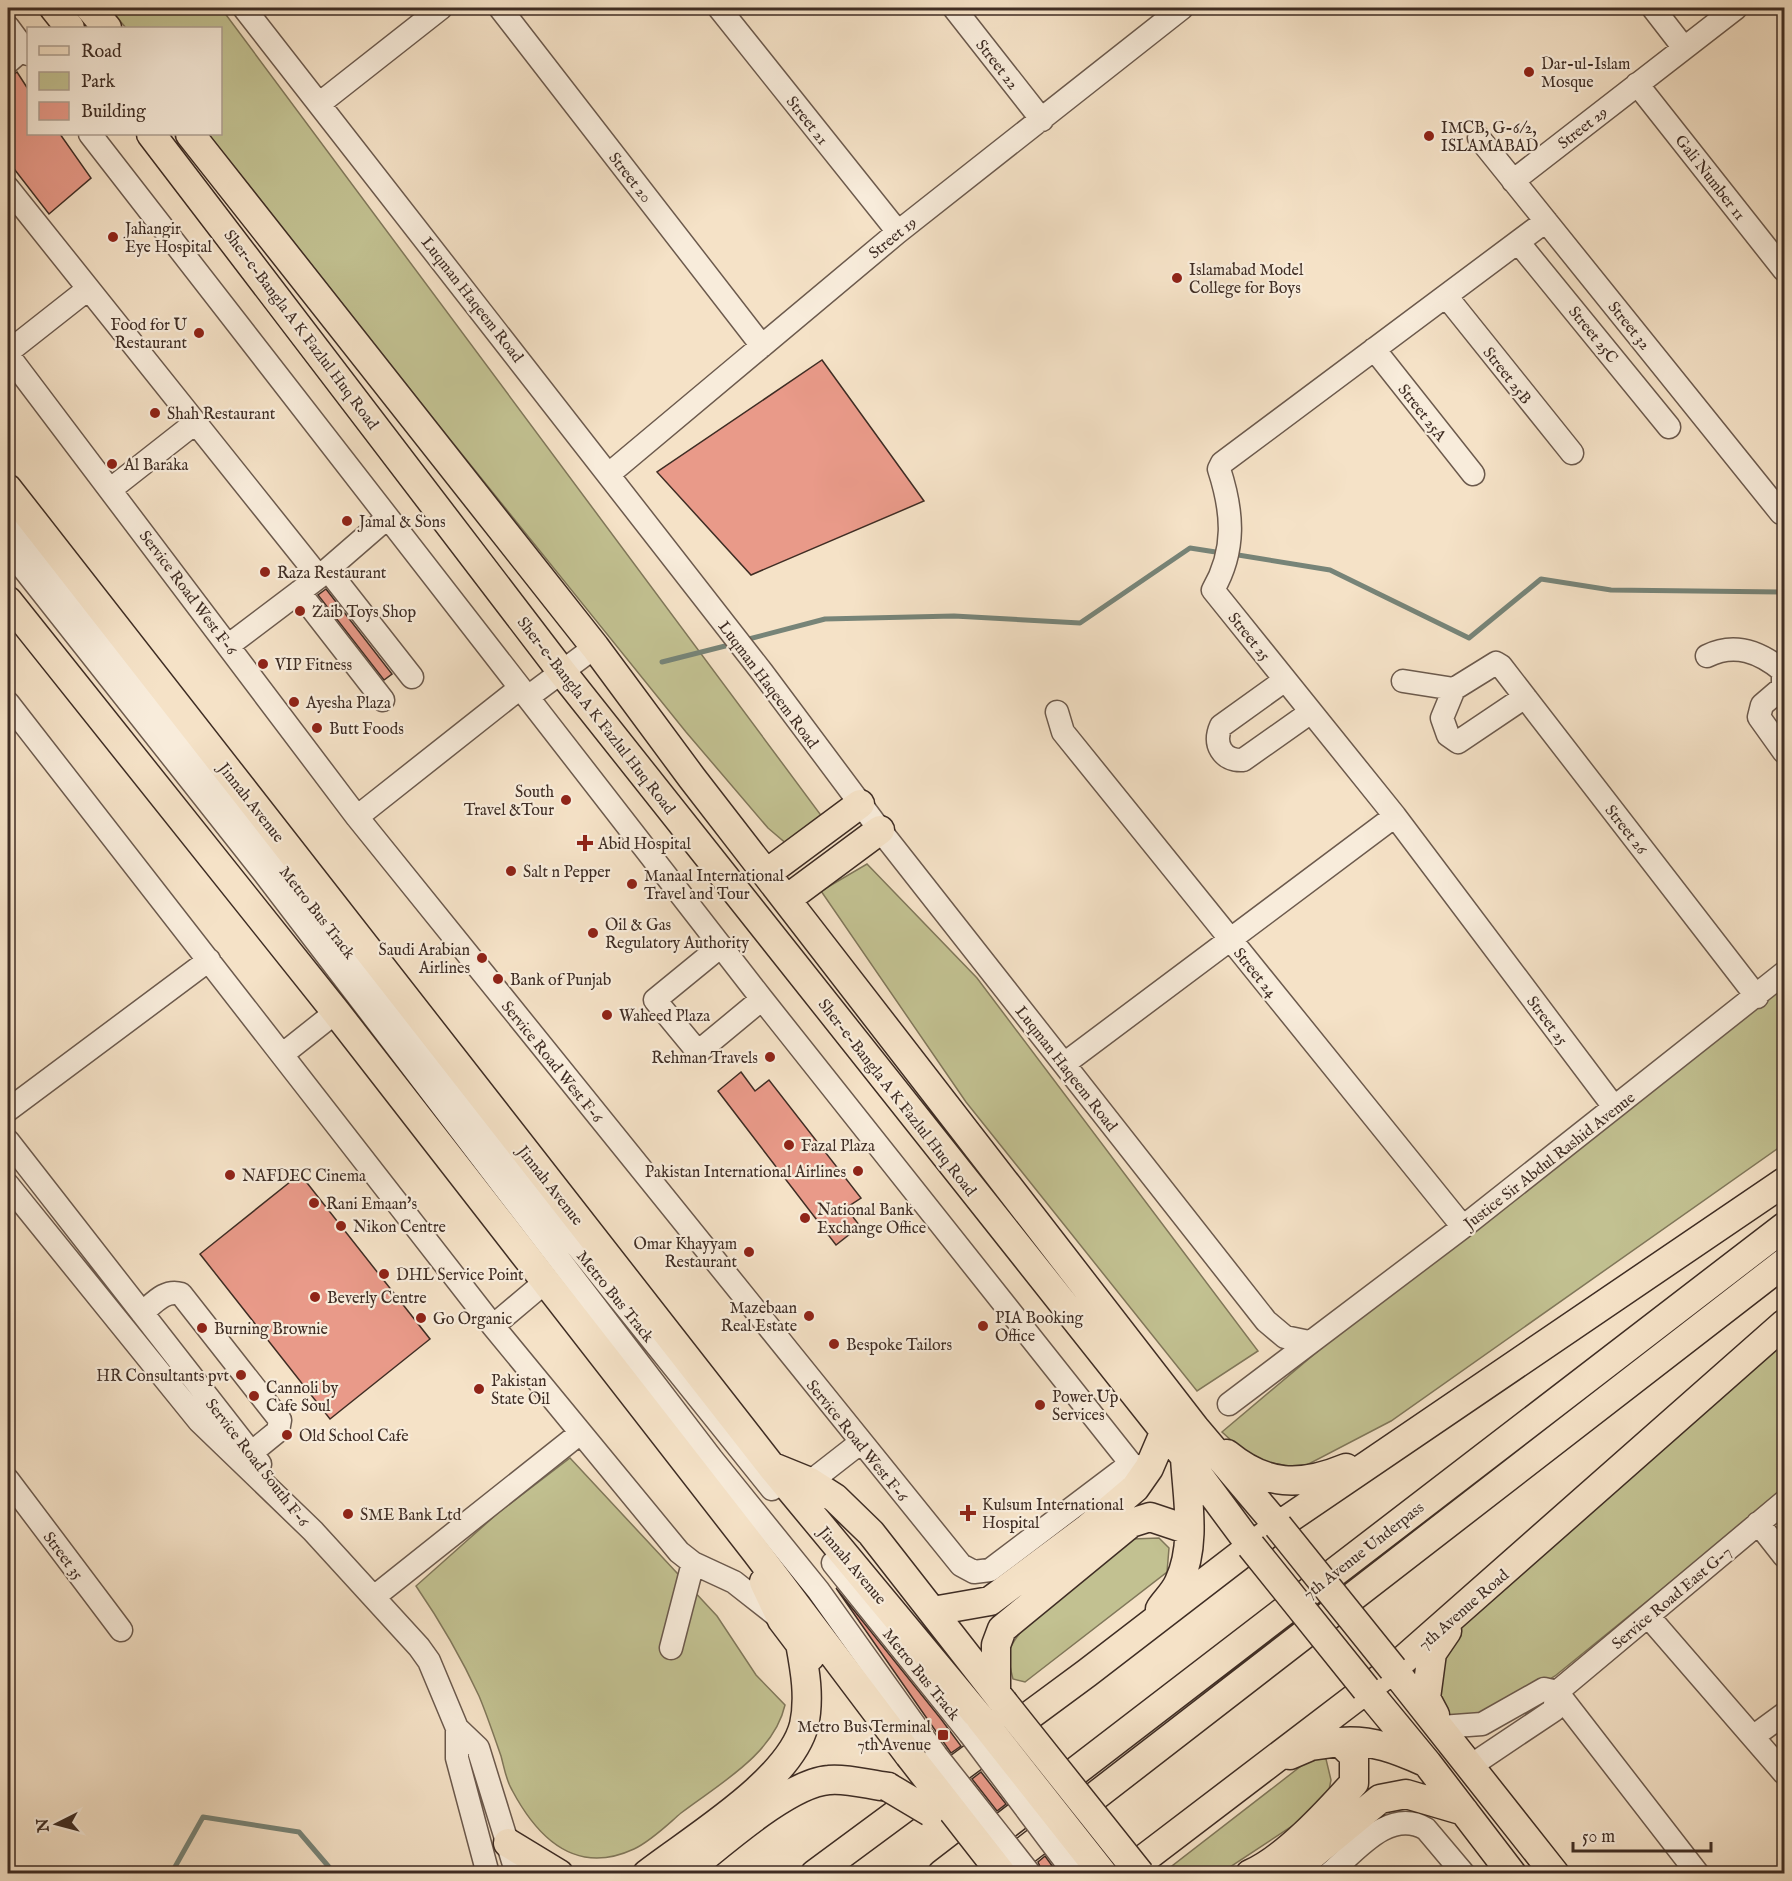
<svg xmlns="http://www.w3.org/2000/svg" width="1792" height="1881" viewBox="0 0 1792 1881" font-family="'IM FELL English',serif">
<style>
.green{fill:#c2c191;stroke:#80775a;stroke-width:1.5}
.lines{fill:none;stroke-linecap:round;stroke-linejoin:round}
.stream{stroke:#778478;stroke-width:5}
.building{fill:#e99a89;stroke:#3f2d24;stroke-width:1.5}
.minor-casing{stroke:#6c5a4d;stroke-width:25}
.major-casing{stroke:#3f2d24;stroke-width:31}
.minor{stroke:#f8ecdb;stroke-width:22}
.major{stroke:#f5e2c7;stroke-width:28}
.minor-bridge-casing{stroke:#6c5a4d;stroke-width:25;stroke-linecap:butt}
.major-bridge-casing{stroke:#3f2d24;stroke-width:31;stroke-linecap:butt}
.minor-bridge{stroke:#f8ecdb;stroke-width:22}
.major-bridge{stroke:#f5e2c7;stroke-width:28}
.poi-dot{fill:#8f2418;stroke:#f8ecdb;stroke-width:2}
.labels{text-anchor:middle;stroke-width:4.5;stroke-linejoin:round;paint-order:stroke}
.poi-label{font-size:16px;fill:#3f2d24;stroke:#f8ecdb;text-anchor:start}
.street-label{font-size:16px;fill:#3f2d24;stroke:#f8ecdb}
</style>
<rect width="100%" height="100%" fill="#f5e2c7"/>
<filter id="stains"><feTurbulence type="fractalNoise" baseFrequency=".00333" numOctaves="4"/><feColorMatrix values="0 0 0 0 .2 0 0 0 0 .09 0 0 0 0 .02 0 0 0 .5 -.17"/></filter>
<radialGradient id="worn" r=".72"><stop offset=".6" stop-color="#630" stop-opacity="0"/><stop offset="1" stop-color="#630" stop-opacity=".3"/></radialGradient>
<path class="green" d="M109 8H221L823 818 788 845 768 828 686 732 448 437 208 134H220V28H126Z
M867 864 977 978 1258 1351 1197 1391 966 1102 821 891Z
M1784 974V1144L1391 1421 1301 1468 1253 1460 1222 1432 1497 1200Z
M1784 1324V1490L1555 1676 1507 1706 1476 1718 1445 1721 1432 1697 1456 1627Z
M570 1458 717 1616 756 1675 785 1705C774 1754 719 1784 681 1813 667 1825 651 1841 634 1849 576 1876 538 1839 512 1790 506 1780 504 1767 501 1756 494 1736 487 1715 479 1696 461 1657 440 1621 416 1586L498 1513Z
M1159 1538 1169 1548 1167 1572 1025 1682 1013 1679C1006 1653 1007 1648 1024 1628L1132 1539Z
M1314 1756 1326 1759 1331 1780 1328 1795 1315 1811 1221 1873 1170 1874 1172 1866Z"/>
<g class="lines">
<path class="stream" d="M1232 554 1330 570 1469 638 1541 579 1611 590 1784 592
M745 640 825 619 954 616 1080 623 1190 548 1222 553
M662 662 733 644
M171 1874 203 1817 299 1832 335 1874"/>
</g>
<path class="building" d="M17 72 28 89V134H60L91 178 49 214 8 161V79Z
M822 360 924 501 751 575 657 472Z
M326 589 392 674 384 680 318 595Z
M741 1072 755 1091 769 1080 861 1198 846 1208 860 1226 836 1245 718 1091Z
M300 1174 430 1339 330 1419 200 1254Z
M836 1588 941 1719 961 1746 951 1753Z
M981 1772 1006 1804 997 1811 972 1779Z
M1045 1856 1058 1874H1043L1038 1862Z"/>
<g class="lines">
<defs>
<path id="minor" d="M244 8 762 672 880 830 1266 1321 1285 1337 1309 1342
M500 8 762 346
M719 8 898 232
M954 8 1042 120
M1653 8 1684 48
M8 27 28 54
M8 62 24 48
M1637 84 1784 270
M319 104 441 8
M90 134 762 999 1132 1465
M1479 138 1781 513
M1513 181 1736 8
M8 188 319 577
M1546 221 1222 463 1219 469C1233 512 1236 550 1213 590L1395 816 1614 1107
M1518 242 1669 427
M1446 296 1572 453
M1374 349 1473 474
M8 352 88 289
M8 355 357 817 961 1565 974 1572 990 1570 1125 1468 1132 1465 1149 1468
M609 474 898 232 1182 8
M111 489 195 423
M8 516 544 1205 772 1489
M8 549 264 873 712 1459 818 1590 936 1755
M328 570 412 677
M299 592 383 700
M229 645 319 577 387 518
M1707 656C1735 642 1760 652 1783 671V687L1762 705 1759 717 1784 752
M1285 680 1221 726C1213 744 1222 761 1243 760L1311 712
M1403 681 1454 689 1496 663 1501 666 1757 997
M1454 689 1442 718 1448 735 1458 742 1525 697
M528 697 595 647
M8 703 493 1326 679 1552 693 1563 734 1582 781 1619
M1057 712 1063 732 1463 1227
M357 817 520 688
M721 946 655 1000 698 1052 762 999
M283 1054 336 1012
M1064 1064 1395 816
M8 1110 209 960
M8 1141 260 1464
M8 1185 199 1421 313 1531 419 1647 429 1661 457 1728 478 1748 517 1874
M142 1313C154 1303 165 1289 181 1294L280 1420 278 1431 251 1453
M493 1326 544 1283
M1229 1404 1463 1227 1784 973
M8 1480 121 1630
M810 1482 860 1443
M1758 1523 1784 1556
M833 1563 970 1734
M374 1597 579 1434
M1648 1616 1784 1773
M671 1648 693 1563
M1557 1692 1784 1502
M1557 1692 1698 1874
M1441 1727 1482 1724 1544 1689 1557 1692
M457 1728V1758L488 1874
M1754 1736 1784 1714
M1472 1765 1554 1710 1557 1692
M1329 1874C1355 1852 1389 1807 1426 1829L1464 1874"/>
<path id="major" d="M54 8 70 28
M90 8 107 28
M151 134 562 672 1185 1457 1251 1546
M190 134 595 647 692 778 1195 1428 1278 1526
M8 489 771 1466 980 1718
M8 601 336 1012 756 1552 909 1755
M767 873 860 804
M787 899 880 830
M1227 1454C1266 1486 1300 1487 1346 1468
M773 1467 810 1482 835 1498 871 1533 1003 1702
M764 1582 782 1620 810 1657
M1160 1609C1166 1600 1175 1592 1179 1582 1197 1544 1187 1497 1185 1457
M933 1611 990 1601 1088 1528 1135 1488 1149 1468 1164 1433
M1393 1669 1555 1874
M1366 1689 1427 1763 1512 1874
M996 1690V1645L1002 1629 1131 1523 1150 1517 1189 1530
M1435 1715 1426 1698 1432 1653 1447 1631
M1340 1742C1371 1739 1398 1750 1425 1762
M508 1843 559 1874
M996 1873 1784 1263
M647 1874C692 1839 790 1781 804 1725 810 1698 805 1670 800 1643
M683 1874C718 1847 787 1783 829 1780 847 1778 870 1785 888 1787
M815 1874 1087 1673 1278 1526 1784 1182
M942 1874 1784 1227
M1124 1874 1393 1669 1784 1324
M1250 1874C1285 1859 1328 1812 1354 1783V1756L1340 1742 1311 1746 1290 1755
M1289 1874 1380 1799 1406 1794 1464 1811"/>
</defs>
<use href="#minor" class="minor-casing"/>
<use href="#major" class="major-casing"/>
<use href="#minor" class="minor"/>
<use href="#major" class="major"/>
<defs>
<path id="minor-bridge" d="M970 1734 1075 1874
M936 1755 1030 1874"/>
<path id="major-bridge" d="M1278 1526 1393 1669
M1251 1546 1366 1689
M1003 1702 1140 1874
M980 1718 1103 1874
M909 1755 1002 1874
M888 1787 930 1812"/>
</defs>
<use href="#minor-bridge" class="minor-bridge-casing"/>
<use href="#major-bridge" class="major-bridge-casing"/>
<use href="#minor-bridge" class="minor-bridge"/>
<use href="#major-bridge" class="major-bridge"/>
</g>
<g class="poi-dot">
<circle cx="1529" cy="72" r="6"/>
<circle cx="1429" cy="136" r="6"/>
<circle cx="113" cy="237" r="6"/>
<circle cx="1177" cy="278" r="6"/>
<circle cx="199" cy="333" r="6"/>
<circle cx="155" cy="413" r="6"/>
<circle cx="112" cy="464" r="6"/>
<circle cx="347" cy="521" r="6"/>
<circle cx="265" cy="572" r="6"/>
<circle cx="300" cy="611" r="6"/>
<circle cx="263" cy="664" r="6"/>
<circle cx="294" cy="702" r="6"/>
<circle cx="317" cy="728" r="6"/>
<circle cx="566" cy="800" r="6"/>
<path d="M582 834h6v6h6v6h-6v6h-6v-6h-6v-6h6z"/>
<circle cx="511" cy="871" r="6"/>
<circle cx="632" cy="884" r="6"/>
<circle cx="593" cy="933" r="6"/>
<circle cx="482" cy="958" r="6"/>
<circle cx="498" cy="979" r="6"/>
<circle cx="607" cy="1015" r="6"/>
<circle cx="770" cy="1057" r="6"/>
<circle cx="789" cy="1145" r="6"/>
<circle cx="858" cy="1171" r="6"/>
<circle cx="230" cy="1175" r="6"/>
<circle cx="314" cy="1203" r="6"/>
<circle cx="805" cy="1218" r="6"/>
<circle cx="341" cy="1226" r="6"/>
<circle cx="749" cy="1252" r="6"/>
<circle cx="384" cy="1274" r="6"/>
<circle cx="315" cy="1297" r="6"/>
<circle cx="809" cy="1316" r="6"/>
<circle cx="421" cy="1318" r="6"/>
<circle cx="983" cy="1326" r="6"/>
<circle cx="202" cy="1328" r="6"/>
<circle cx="834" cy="1344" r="6"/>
<circle cx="241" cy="1375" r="6"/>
<circle cx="479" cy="1389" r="6"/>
<circle cx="254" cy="1396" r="6"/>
<circle cx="1040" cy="1405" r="6"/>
<circle cx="287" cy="1435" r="6"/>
<path d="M965 1504h6v6h6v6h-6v6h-6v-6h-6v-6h6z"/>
<circle cx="348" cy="1514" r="6"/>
<rect x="937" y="1729" width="12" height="12" rx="3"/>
</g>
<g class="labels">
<g class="poi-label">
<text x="1541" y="69">Dar-ul-Islam<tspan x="1541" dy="18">Mosque</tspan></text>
<text x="1441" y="133">IMCB, G-6/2,<tspan x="1441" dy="18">ISLAMABAD</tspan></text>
<text x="125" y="234">Jahangir<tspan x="125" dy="18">Eye Hospital</tspan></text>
<text x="1189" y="275">Islamabad Model<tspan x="1189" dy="18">College for Boys</tspan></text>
<text x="187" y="330" text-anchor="end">Food for U<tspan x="187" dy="18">Restaurant</tspan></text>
<text x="167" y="419">Shah Restaurant</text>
<text x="124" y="470">Al Baraka</text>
<text x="359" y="527">Jamal &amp; Sons</text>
<text x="277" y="578">Raza Restaurant</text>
<text x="312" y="617">Zaib Toys Shop</text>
<text x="275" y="670">VIP Fitness</text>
<text x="306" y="708">Ayesha Plaza</text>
<text x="329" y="734">Butt Foods</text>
<text x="554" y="797" text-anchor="end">South<tspan x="554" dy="18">Travel &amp;Tour</tspan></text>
<text x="598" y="849">Abid Hospital</text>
<text x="523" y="877">Salt n Pepper</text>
<text x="644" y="881">Manaal International<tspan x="644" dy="18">Travel and Tour</tspan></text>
<text x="605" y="930">Oil &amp; Gas<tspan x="605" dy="18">Regulatory Authority</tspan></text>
<text x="470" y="955" text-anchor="end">Saudi Arabian<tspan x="470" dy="18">Airlines</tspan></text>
<text x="510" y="985">Bank of Punjab</text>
<text x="619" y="1021">Waheed Plaza</text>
<text x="758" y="1063" text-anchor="end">Rehman Travels</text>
<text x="801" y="1151">Fazal Plaza</text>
<text x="846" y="1177" text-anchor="end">Pakistan International Airlines</text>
<text x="242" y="1181">NAFDEC Cinema</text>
<text x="326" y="1209">Rani Emaan's</text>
<text x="817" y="1215">National Bank<tspan x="817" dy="18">Exchange Office</tspan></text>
<text x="353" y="1232">Nikon Centre</text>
<text x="737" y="1249" text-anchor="end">Omar Khayyam<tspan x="737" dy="18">Restaurant</tspan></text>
<text x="396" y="1280">DHL Service Point</text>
<text x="327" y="1303">Beverly Centre</text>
<text x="797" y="1313" text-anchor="end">Mazebaan<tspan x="797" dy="18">Real Estate</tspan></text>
<text x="995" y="1323">PIA Booking<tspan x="995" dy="18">Office</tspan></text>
<text x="433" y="1324">Go Organic</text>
<text x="214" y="1334">Burning Brownie</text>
<text x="846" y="1350">Bespoke Tailors</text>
<text x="229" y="1381" text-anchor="end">HR Consultants pvt</text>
<text x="491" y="1386">Pakistan<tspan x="491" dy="18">State Oil</tspan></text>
<text x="266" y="1393">Cannoli by<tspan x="266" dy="18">Cafe Soul</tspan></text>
<text x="1052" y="1402">Power Up<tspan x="1052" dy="18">Services</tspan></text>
<text x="299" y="1441">Old School Cafe</text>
<text x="982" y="1510">Kulsum International<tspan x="982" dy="18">Hospital</tspan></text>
<text x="360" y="1520">SME Bank Ltd</text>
<text x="931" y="1732" text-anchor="end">Metro Bus Terminal<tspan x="931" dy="18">7th Avenue</tspan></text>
</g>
<g class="street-label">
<text transform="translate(998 64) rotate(52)" y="6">Street 22</text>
<text transform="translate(808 120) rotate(52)" y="6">Street 21</text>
<text transform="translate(1582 127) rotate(-38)" y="6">Street 29</text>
<text transform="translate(631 177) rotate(52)" y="6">Street 20</text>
<text transform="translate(1711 177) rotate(52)" y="6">Gali Number 11</text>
<text transform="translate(892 237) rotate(-39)" y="6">Street 19</text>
<text transform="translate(473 299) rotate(52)" y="6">Luqman Haqeem Road</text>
<text transform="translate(1630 325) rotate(51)" y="6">Street 32</text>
<text transform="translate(302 329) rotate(53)" y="6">Sher-e-Bangla A K Fazlul Huq Road</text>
<text transform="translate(1594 334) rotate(51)" y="6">Street 25C</text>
<text transform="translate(1508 375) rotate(52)" y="6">Street 25B</text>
<text transform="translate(1423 412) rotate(52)" y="6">Street 25A</text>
<text transform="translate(189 592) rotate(53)" y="6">Service Road West F-6</text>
<text transform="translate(1250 636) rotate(51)" y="6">Street 25</text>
<text transform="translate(769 684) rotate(53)" y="6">Luqman Haqeem Road</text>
<text transform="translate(597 715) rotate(52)" y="6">Sher-e-Bangla A K Fazlul Huq Road</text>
<text transform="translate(252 802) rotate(52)" y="6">Jinnah Avenue</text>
<text transform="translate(1627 829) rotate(52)" y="6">Street 26</text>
<text transform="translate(318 912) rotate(52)" y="6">Metro Bus Track</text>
<text transform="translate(1256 972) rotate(51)" y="6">Street 24</text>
<text transform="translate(1548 1020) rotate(53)" y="6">Street 25</text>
<text transform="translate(553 1061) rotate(51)" y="6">Service Road West F-6</text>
<text transform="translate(1067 1068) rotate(52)" y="6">Luqman Haqeem Road</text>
<text transform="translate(898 1097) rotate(52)" y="6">Sher-e-Bangla A K Fazlul Huq Road</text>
<text transform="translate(1549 1160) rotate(-38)" y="6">Justice Sir Abdul Rashid Avenue</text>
<text transform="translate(551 1185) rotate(52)" y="6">Jinnah Avenue</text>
<text transform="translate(616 1296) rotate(51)" y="6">Metro Bus Track</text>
<text transform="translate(858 1440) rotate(51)" y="6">Service Road West F-6</text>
<text transform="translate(258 1462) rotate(52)" y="6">Service Road South F-6</text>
<text transform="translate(1363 1550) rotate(-38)" y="6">7th Avenue Underpass</text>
<text transform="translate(64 1555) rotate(53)" y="6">Street 35</text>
<text transform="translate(853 1565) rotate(50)" y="6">Jinnah Avenue</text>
<text transform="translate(1671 1597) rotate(-40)" y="6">Service Road East G-7</text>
<text transform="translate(1463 1609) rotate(-41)" y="6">7th Avenue Road</text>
<text transform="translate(922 1674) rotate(51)" y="6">Metro Bus Track</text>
</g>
</g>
<rect width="1792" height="1881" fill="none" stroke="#f5e2c7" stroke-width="30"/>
<rect x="9" y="9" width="1774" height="1863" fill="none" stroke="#3f2d24" stroke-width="3"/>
<rect x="15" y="15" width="1762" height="1851" fill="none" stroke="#3f2d24" stroke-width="1.5"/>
<rect x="27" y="27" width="195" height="108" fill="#f8ecdb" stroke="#aea092" stroke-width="1.5"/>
<rect x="39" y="46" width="30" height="9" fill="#f5e2c7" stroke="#aea092" stroke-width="1.5"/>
<text x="81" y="57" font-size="18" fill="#3f2d24">Road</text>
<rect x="39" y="72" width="30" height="18" fill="#c2c191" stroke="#aea092" stroke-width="1.5"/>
<text x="81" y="87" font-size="18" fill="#3f2d24">Park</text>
<rect x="39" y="102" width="30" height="18" fill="#e99a89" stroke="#aea092" stroke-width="1.5"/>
<text x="81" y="117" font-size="18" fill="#3f2d24">Building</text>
<g transform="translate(57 1824) rotate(264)" stroke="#f8ecdb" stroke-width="4.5" paint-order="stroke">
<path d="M0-4.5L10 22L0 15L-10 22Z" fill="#3f2d24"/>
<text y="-9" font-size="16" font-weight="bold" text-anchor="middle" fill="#3f2d24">N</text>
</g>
<path d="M1573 1842v9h138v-9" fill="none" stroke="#3f2d24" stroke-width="3"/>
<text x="1582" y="1842" font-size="18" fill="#3f2d24" stroke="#f8ecdb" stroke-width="4.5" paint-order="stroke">50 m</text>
<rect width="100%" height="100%" filter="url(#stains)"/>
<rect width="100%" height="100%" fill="url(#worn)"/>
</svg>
